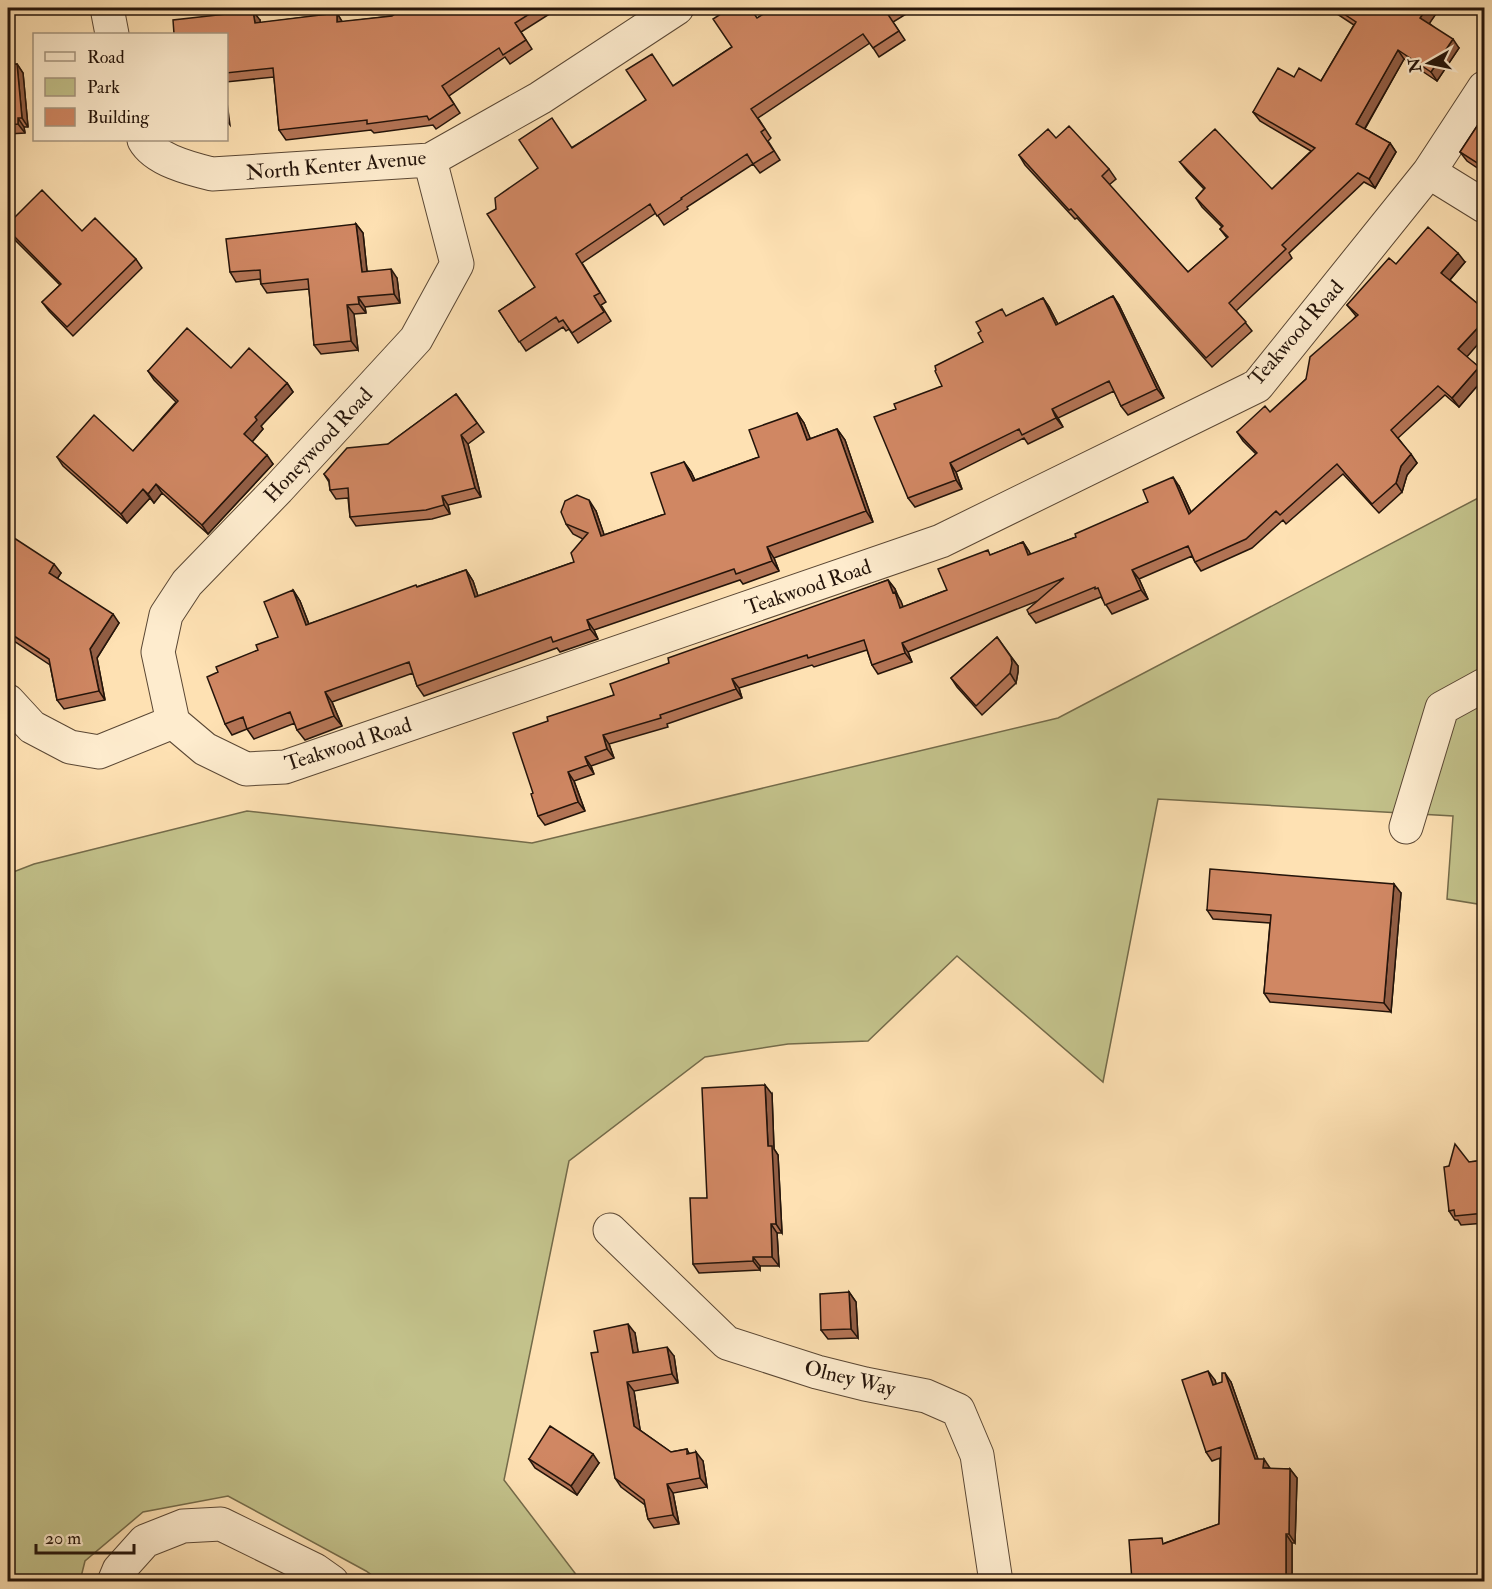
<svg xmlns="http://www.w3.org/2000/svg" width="1492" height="1589" viewBox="0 0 1492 1589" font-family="'IM FELL Double Pica',serif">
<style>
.green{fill:#c3c28b;stroke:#746b4a;stroke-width:1.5}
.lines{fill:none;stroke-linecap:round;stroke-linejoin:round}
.minor-casing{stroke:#5a4734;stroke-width:35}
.minor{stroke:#feecce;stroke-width:33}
.wall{fill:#b37455;stroke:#24140a;stroke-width:1.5}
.shaded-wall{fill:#925e45;stroke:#24140a;stroke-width:1.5}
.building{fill:#d08763;stroke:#24140a;stroke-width:1.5}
.labels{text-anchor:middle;stroke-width:6;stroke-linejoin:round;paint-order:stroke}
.street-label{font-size:21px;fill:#24140a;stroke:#feecce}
</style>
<rect width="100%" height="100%" fill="#fee1b3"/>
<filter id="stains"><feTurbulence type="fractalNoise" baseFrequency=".00333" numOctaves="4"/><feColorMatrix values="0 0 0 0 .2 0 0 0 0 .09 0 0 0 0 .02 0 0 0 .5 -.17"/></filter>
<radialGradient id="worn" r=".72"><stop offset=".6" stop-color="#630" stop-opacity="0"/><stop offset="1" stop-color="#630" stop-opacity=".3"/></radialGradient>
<path class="green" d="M1482 496H1484V905L1447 899 1453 816 1158 799 1103 1082 957 956 868 1041 788 1044 705 1057 569 1161 504 1480 581 1581H380L366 1571 228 1496 143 1512 85 1561 80 1581 8 1582V874L34 864 247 811 532 843 1058 718Z"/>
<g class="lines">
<defs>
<path id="minor" d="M107 8 112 34
M144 140C155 160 191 169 212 174L430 160 540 98 677 8
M1429 172 1484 206
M8 701 32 727 70 747 99 752 173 722 205 749 246 769 285 767 941 541 1257 386 1429 172 1484 88
M173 722 158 652 166 615 187 583 278 489 416 339 457 264 430 160
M1406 827 1442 708 1484 685
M610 1230 727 1343 817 1372 865 1384 926 1396 958 1410 977 1455 996 1582
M114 1582 119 1570 145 1541 183 1526 221 1524 315 1570 332 1582"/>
</defs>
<use href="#minor" class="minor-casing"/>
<use href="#minor" class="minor"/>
</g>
<path class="wall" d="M404 8H559L521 32 532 49 510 64 505 57 449 96 460 113 436 129 433 125 374 133 371 130 286 140 279 130 274 77 226 82V34L260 20V23L337 13 342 22 392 16Z
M773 8H916L893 22 905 40 879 57 870 43 758 118 771 138 768 141 780 160 760 173 753 164 687 207 688 209 664 225 656 213 582 263 606 302 601 305 611 321 578 343 569 329 566 331 563 327 526 351 499 311 535 287 496 209 538 168 673 86 732 47 758 18Z
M1328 8H1440L1429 23 1459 48 1437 81 1404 59 1365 129 1390 143 1396 152 1375 188 1364 182 1289 253 1292 258 1236 311 1252 331 1212 367 1077 218 1075 219 1025 165 1019 155 1056 138 1109 169 1116 179 1109 185 1188 272 1227 238 1220 229 1222 227 1202 207 1196 198 1204 189 1187 171 1180 162 1272 189 1311 151 1260 121 1253 112 1294 77 1321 81 1354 25Z
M17 64 23 73 28 127H24L25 133 8 134V65Z
M1485 114V173L1467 161 1460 152Z
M8 224 82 231 136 259 142 268 73 336 49 311 42 302 60 285 11 236 8 231Z
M356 224 363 233 367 271 397 278 400 303 365 307 366 313 354 314 358 350 321 354 314 345 309 289 267 293 261 284 260 279 236 282 230 272Z
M1465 262 1450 280 1485 310V336L1466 357 1479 367 1485 377 1459 407 1445 395 1398 438 1417 463 1407 475 1402 492 1379 513 1343 474 1286 524 1283 520 1252 548 1201 571 1195 562 1192 556 1139 579 1148 599 1112 614 1101 597 1036 623 1029 614 1040 600 908 652 912 662 878 674 872 665 867 650 814 667 812 665 739 688 742 698 667 724 668 727 609 744 614 758 591 766 594 774 574 781 585 811 545 825 538 816 533 793 548 721 614 695 669 663 888 580 895 589 903 607 947 590 991 555 1023 542 1031 555 1076 537 1148 502 1179 486 1191 512 1256 454 1243 441 1237 432 1270 412 1306 379 1356 316 1347 305 1396 264Z
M1113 296 1119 305 1164 398 1128 415 1121 406 1114 391 1058 418 1063 427 1028 444 1024 438 956 472 962 489 915 507 908 498 896 409 942 386 1007 316 1043 298 1049 307 1058 324Z
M231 368 287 383 293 392 261 426 263 429 252 442 273 464 208 534 162 493 154 503 150 498 127 523 63 466 57 457 133 451 176 402 154 380 148 371Z
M456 394 484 432 468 444 481 497 448 505 450 514 432 519 356 526 350 517 348 498 336 499 330 490 329 482 324 474 388 444Z
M797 413 804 423 810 439 837 429 845 440 873 522 774 558 779 571 743 584 740 580 594 630 598 639 560 652 557 648 424 696 417 686 413 673 332 702 342 726 305 740 297 730 295 723 254 739 247 729 232 735 225 724 218 672 258 650 278 637 293 590 300 601 309 624 466 570 473 581 478 596 574 562 583 539 573 534 566 524 596 511 604 535 665 514 684 462 691 472 695 480 759 457Z
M8 534 61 573 57 579 119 623 97 658 105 700 64 709 57 700 50 665 8 637Z
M997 637 1018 666V672L1016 683 982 715 957 687 951 678Z
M1401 893 1391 1012 1270 1002 1264 993 1270 923 1213 919 1207 910Z
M772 1094 774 1149 778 1155 782 1233H777L779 1266H760V1270L699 1273 693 1264 707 1198Z
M1485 1160V1223L1461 1225 1458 1220H1455L1449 1211V1166L1469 1162Z
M849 1292 856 1302 858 1338 828 1339 821 1330Z
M635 1333 638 1353 674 1356 678 1383 634 1391 640 1430 671 1452 687 1449 689 1453 703 1461 707 1487 673 1493 679 1524 654 1528 648 1519 645 1505 621 1487 615 1478 598 1352Z
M1215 1380 1216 1384 1231 1382 1258 1459 1270 1469H1290L1297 1478 1295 1543H1292V1581H1132L1165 1543 1219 1524 1220 1458 1212 1461 1206 1452Z
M529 1459 599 1463 577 1495 535 1468Z"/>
<path class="shaded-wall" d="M1427 8H1440L1427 27 1420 18Z
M253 11 260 20 261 32 255 23Z
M337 13 343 23 337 22Z
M1453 39 1459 48 1437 81 1431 72Z
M1398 50 1404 59 1362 133 1356 124Z
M17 64 23 73 28 127 22 118Z
M226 95 230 125 226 120Z
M18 118 24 127 25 133 18 124Z
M1390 143 1396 152 1375 188 1369 179Z
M356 224 363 233 368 281 362 272Z
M1458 253 1465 262 1448 282 1441 273Z
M391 269 397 278 400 303 394 294Z
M1113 296 1119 305 1164 398 1157 389Z
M358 297 365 307 366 313 359 304Z
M1043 298 1049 307 1063 334 1056 325Z
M347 305 354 314 358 350 351 341Z
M1485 320V336L1465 359 1458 349Z
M1479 367 1485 377 1459 407 1452 398Z
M287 383 293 392 261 426 263 429 251 443 244 434 255 417Z
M1052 409 1058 418 1063 427 1056 418Z
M797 413 804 423 815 450 807 440Z
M837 429 845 440 873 522 866 511Z
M461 435 468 444 481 497 475 488Z
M1411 454 1417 463 1407 475 1402 492 1396 483 1401 466Z
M267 455 273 464 208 534 202 525Z
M684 462 691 472 700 491 693 481Z
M950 463 956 472 962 489 956 480Z
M1173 477 1179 486 1196 523 1189 514Z
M156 484 162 493 154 503 148 494Z
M143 489 150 498 127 523 121 514Z
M442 496 448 505 450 514 444 505Z
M589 500 596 511 608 546 601 536Z
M1023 542 1029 551 1035 565 1028 555Z
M767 547 774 558 779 571 772 561Z
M54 564 61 573 55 582 49 573Z
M466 570 473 581 482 608 475 597Z
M1132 570 1139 579 1148 599 1141 590Z
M888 580 895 589 897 595 901 601 907 617 900 608 893 593Z
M293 590 300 601 313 635 306 625Z
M113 614 119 623 97 658 105 700 99 691 90 649Z
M587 620 594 630 598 639 590 629Z
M902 643 908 652 912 662 905 653Z
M1011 657 1018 666V672L1016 683 1010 673Z
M732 679 739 688 742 698 736 689Z
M325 692 332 702 342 726 334 716Z
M603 735 609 744 614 758 607 749Z
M585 757 591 766 594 774 588 765Z
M568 772 574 781 585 811 578 802Z
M1394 884 1401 893 1391 1012 1384 1003Z
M765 1085 772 1094 774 1149 778 1155 782 1233 776 1224 768 1146Z
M771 1224 777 1233 779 1266 772 1257Z
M753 1257 760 1266V1270L753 1261Z
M849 1292 856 1302 858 1338 851 1329Z
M628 1324 635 1333 640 1362 633 1353Z
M667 1347 674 1356 678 1383 672 1374Z
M1208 1371 1215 1380 1219 1394 1213 1385Z
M1225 1373 1231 1382 1261 1468 1255 1459Z
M627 1382 634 1391 641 1435 634 1426Z
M696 1452 703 1461 707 1487 700 1478Z
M593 1454 599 1463 577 1495 571 1486Z
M1264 1459 1270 1468H1263Z
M1290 1469 1297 1478 1295 1543 1289 1534Z
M667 1484 673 1493 679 1524 673 1515Z
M1286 1534 1292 1543V1581H1288L1286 1578Z"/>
<path class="building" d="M404 8H539L515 23 526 40 503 55 499 48 442 86 454 104 429 120 427 116 367 124V120L279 130 273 68 226 73V34H174L173 20 253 11 255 23 337 13V22L392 16Z
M730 8H750L757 18 773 8H896L887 13 899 31 873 48 863 34 751 109 765 129 761 132 774 151 753 164 747 154 681 198 682 199 657 216 650 204 576 254 600 293 594 296 604 312 572 333 563 320 559 322 556 317 519 342 499 311 535 287 487 214 496 209 495 198 538 168 519 140 552 118 572 148 646 100 626 70 652 54 673 86 732 47 713 19Z
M1335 8H1427L1420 18 1453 39 1431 72 1398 50 1356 124 1390 143 1369 179 1358 173 1282 245 1286 249 1229 303 1246 322 1206 358 1071 209 1069 210 1019 155 1048 129 1056 138 1069 126 1109 169 1102 176 1188 272 1228 237 1220 229 1223 226 1196 198 1205 188 1180 162 1215 129 1272 189 1315 148 1253 112 1278 68 1294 77 1299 68 1321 81 1356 22Z
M17 64 22 118H18V124L8 125V65Z
M1485 114V168L1460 152Z
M42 190 82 231 95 218 136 259 67 327 42 302 61 284 8 230V224Z
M356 224 362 272 391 269 394 294 358 297 359 304 347 305 351 341 314 345 308 279 261 284 260 270 230 272 226 239Z
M1428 227 1458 253 1441 273 1485 310V320L1458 349 1479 367 1452 398 1438 386 1391 430 1411 454 1401 466 1396 483 1372 504 1337 464 1280 515 1276 511 1246 539 1195 562 1188 546 1132 570 1141 590 1105 605 1098 588 1095 589V587L1029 614 1027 610 1064 578 902 643 905 653 872 665 864 640 808 658 807 655 732 679 736 689 660 715 661 718 603 735 607 749 585 757 588 765 568 772 578 802 538 816 531 794 533 793 513 733 548 721 547 717 614 695 610 684 669 663 668 658 888 580 893 593 895 592 900 608 947 590 938 569 988 550 990 555 1023 542 1028 555 1076 537 1075 534 1148 502 1143 490 1173 477 1189 514 1257 453 1237 432 1265 406 1270 412 1306 379 1310 357 1358 315 1347 305 1389 258 1396 264Z
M1113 296 1157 389 1121 406 1109 381 1052 409 1056 418 1022 435 1019 429 950 463 956 480 908 498 874 417 896 409 894 404 942 386 935 371 936 370 935 366 983 342 978 333 981 331 976 322 1002 309 1006 316 1043 298 1056 325Z
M187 328 231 368 249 348 287 383 255 417 257 420 244 434 267 455 202 525 156 484 148 494 143 489 121 514 57 457 94 415 133 451 178 401 148 371Z
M456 394 477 423 461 435 475 488 442 496 444 505 426 510 350 517 348 488 330 490 329 480 324 474 347 448 388 444Z
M797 413 807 440 837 429 866 511 767 547 772 561 736 574 734 569 587 620 590 629 553 642 551 637 417 686 409 662 325 692 334 716 297 730 290 712 247 729 243 717 225 724 207 677 218 672 216 667 258 650 256 645 278 637 264 602 293 590 306 625 416 585 417 587 466 570 475 597 574 562 571 553 588 533 566 524 561 512 565 501 577 495 589 500 601 536 665 514 651 473 684 462 693 481 759 457 749 430Z
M8 534 54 564 49 573 113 614 90 649 99 691 57 700 49 659 8 632Z
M997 637 1011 657 1012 663 1010 673 976 706 951 678Z
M1210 869 1394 884 1384 1003 1264 993 1271 915 1207 910Z
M765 1085 768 1146H772L776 1224H771L772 1257H753V1261L693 1264 690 1198H707L702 1088Z
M1455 1144 1469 1162 1485 1160V1213L1455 1216 1454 1210 1449 1211 1444 1167 1449 1166Z
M849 1292 851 1329 821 1330 820 1294Z
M628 1324 633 1353 667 1347 672 1374 627 1382 634 1426 671 1452 687 1449V1454L696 1452 700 1478 667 1484 673 1515 648 1519 644 1500 615 1478 591 1353 598 1352 594 1331Z
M1208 1371 1213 1385 1222 1382V1373H1225L1255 1459H1264L1263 1468 1290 1469 1289 1534H1286V1578L1204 1576V1581H1132L1129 1540 1162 1538 1163 1544 1219 1524 1221 1447 1206 1452 1182 1380Z
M550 1426 593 1454 571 1486 529 1459Z"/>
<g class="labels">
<g class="street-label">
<text transform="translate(336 165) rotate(-5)" y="7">North Kenter Avenue</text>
<text transform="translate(1296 333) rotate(-49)" y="7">Teakwood Road</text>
<text transform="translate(318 445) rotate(-47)" y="7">Honeywood Road</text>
<text transform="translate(808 587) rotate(-19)" y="7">Teakwood Road</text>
<text transform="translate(348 744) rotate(-18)" y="7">Teakwood Road</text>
<text transform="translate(850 1378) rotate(14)" y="7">Olney Way</text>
</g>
</g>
<rect width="1492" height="1589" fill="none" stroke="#fee1b3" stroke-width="30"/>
<rect x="9" y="9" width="1474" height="1571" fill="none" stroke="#24140a" stroke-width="3"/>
<rect x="15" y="15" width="1462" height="1559" fill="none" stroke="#24140a" stroke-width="1.5"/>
<rect x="33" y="33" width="195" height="108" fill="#feecce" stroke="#a79680" stroke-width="1.5"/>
<rect x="45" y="52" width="30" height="9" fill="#feecce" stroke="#a79680" stroke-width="1.5"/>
<text x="87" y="63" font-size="18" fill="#24140a">Road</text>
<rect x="45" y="78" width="30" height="18" fill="#c3c28b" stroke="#a79680" stroke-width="1.5"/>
<text x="87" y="93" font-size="18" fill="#24140a">Park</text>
<rect x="45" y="108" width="30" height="18" fill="#d08763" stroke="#a79680" stroke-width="1.5"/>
<text x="87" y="123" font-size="18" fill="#24140a">Building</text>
<g transform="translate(1429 63) rotate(261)" stroke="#feecce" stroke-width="4.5" paint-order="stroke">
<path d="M0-4.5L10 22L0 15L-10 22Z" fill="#24140a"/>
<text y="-9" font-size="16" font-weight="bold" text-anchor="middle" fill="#24140a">N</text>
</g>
<path d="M36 1544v9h98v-9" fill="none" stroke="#24140a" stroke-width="3"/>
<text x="45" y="1544" font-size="18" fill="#24140a" stroke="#feecce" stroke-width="4.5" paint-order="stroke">20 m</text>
<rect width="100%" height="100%" filter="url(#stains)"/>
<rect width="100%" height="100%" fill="url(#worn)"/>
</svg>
